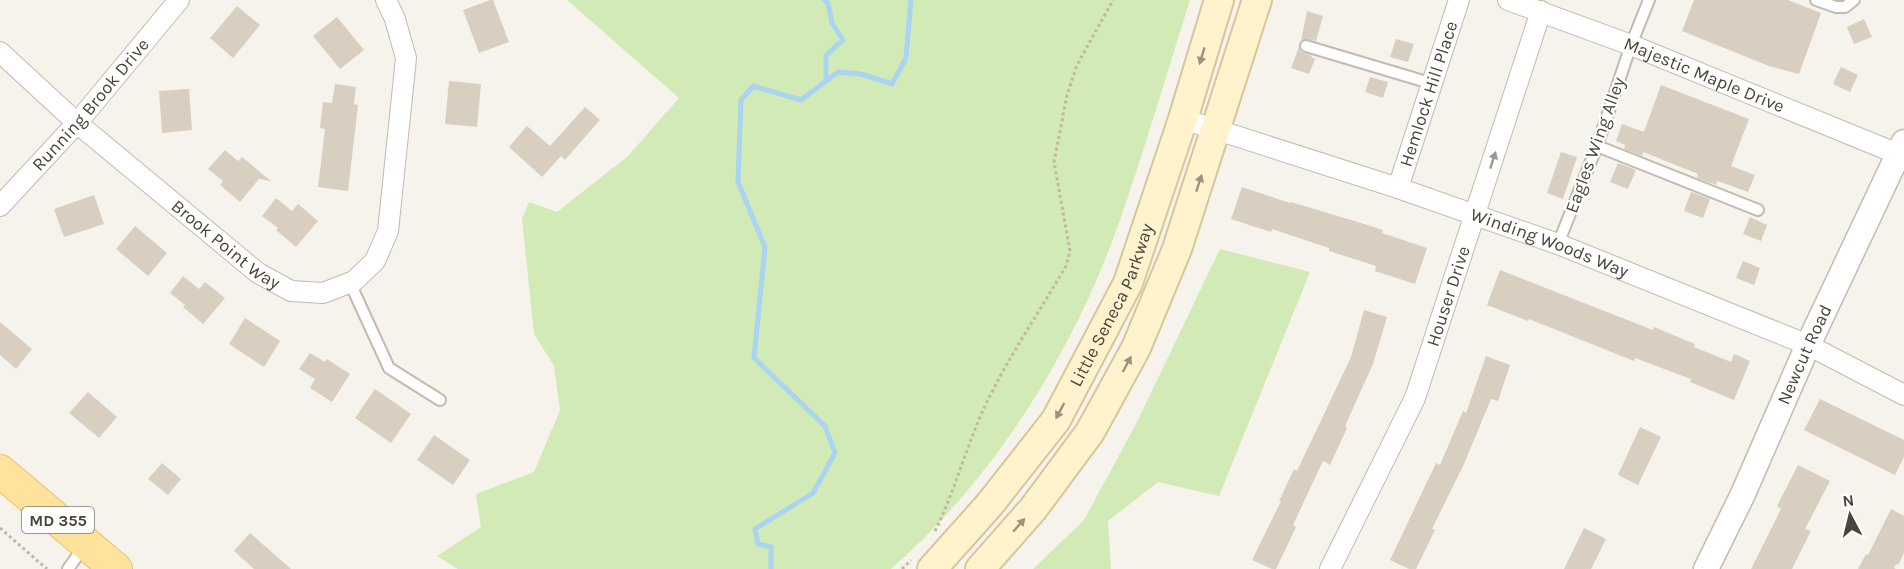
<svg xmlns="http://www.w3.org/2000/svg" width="1904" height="569" viewBox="0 0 1904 569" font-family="Karla,sans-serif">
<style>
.green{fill:#d2eab5}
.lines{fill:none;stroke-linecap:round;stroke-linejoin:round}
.stream{stroke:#a9d4f2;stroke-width:5}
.building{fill:#d8cfc1}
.service-casing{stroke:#c2bbae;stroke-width:14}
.minor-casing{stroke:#c2bbae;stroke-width:22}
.tertiary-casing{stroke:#c2bbae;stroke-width:27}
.secondary-casing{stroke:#d6c79b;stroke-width:32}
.primary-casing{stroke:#e6c16a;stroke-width:34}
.path{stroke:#c4b79f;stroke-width:3;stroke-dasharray:3 3;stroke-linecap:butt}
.service{stroke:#fff;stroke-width:10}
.minor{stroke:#fff;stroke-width:20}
.tertiary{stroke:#fff;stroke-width:24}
.secondary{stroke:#fff3cd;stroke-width:28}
.primary{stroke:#ffe39c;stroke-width:32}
.oneway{fill:#9c937c}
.oneway2{fill:#9c9892}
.labels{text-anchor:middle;stroke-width:4.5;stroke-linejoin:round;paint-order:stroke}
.shield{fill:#fff;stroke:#817c74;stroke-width:1.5}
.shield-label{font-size:16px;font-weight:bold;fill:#4b4439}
.street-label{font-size:18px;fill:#4b4439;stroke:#fff}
</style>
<rect width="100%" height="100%" fill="#f6f3ec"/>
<path class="green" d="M567 0H1190C1167 73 1145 148 1120 220 1074 351 995 478 891 569H458L437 556 481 527 476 494 534 472 560 410 554 366 534 334 522 219 529 202 557 212 628 156 679 98Z
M1220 249 1310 272 1219 496 1158 482 1108 521 1111 569H1033L1084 520 1137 422Z"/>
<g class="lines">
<path class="stream" d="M824 0 828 3 832 23 843 40 826 55V81
M771 569V547L758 544 755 529 813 493 835 453 825 426 754 358 765 247 738 182 741 100 753 86 801 100 838 72 861 74 892 84 906 58 911 0"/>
</g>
<path class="building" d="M490 0H493L509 42 479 53 463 10Z
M1694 0H1788L1821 13 1799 74 1769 66 1682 31Z
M237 6 260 25 233 58 210 38Z
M1307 11 1323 16 1316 41 1305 39 1301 41Z
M337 17 364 50 340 69 313 36Z
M1864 19 1872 37 1854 44 1847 27Z
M1396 39 1414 44 1408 62 1390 57Z
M1299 47 1301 52 1312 56 1311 57 1315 59 1309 74 1291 68Z
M1841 67 1858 75 1850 92 1833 84Z
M1370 77 1388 82 1383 98 1365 92Z
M449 81 481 84 477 127 445 124Z
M335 84 356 87 354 104 358 105 348 191 318 187 325 129 320 128 323 102 332 103Z
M1661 85 1749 119 1731 166 1755 175 1748 192 1723 183 1717 181 1716 185 1697 178 1698 174 1643 152 1642 156 1624 149 1625 145 1616 141 1622 124 1644 132Z
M189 89 192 130 162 133 159 91Z
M585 107 600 120 565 160 561 156 542 177 509 147 527 126 550 146Z
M225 150 238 161 242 157 271 181 259 179 240 202 220 185 223 181 208 169Z
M1561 152 1577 157 1563 199 1547 193Z
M1618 163 1636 170 1628 189 1610 182Z
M1242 187 1290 203 1291 202 1361 223 1383 230 1382 233 1427 248 1415 284 1375 271 1376 266 1329 251V248L1272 229 1271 232 1231 219Z
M1691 192 1710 199 1703 218 1684 211Z
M94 195 104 224 64 237 54 209Z
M276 198 292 211 298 204 318 221 296 247 276 230 278 228 262 216Z
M1750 217 1767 225 1761 241 1743 234Z
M135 226 167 253 148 276 116 249Z
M1743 261 1760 268 1754 285 1736 278Z
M1500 270 1653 330 1654 327 1695 344 1694 347 1731 362 1734 354 1750 361 1734 400 1690 382 1691 379 1635 358 1634 361 1529 319 1528 321 1487 305Z
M183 276 199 289 205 282 225 298 203 324 183 307 185 305 170 293Z
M1364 310 1387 317 1373 364 1345 426 1347 428 1330 465 1323 461 1293 525 1296 527 1276 569H1272L1252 560 1281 501H1279L1294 469 1297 471 1351 357Z
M245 318 280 341 264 367 229 344Z
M0 322 32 349 16 369 0 355Z
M310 353 325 362 327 359 350 374 332 402 310 388 315 379 299 369Z
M1486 356 1510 365 1498 401 1491 399 1464 464 1432 529 1435 530 1416 569H1409L1390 560 1436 463 1440 465 1463 411 1466 413Z
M375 389 411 414 391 443 355 418Z
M88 392 117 417 99 438 69 413Z
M1820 399 1904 440V457L1895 475 1804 430Z
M1640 427 1661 437 1638 485 1618 475Z
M434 435 470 460 453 485 417 460Z
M162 463 181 479 168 495 148 479Z
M1798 465 1830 481 1805 529 1811 531 1792 569H1751L1781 509 1777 506Z
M1891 509 1904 516V553L1898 565 1896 564 1894 568 1896 569H1858L1866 554 1868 555Z
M1584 528 1606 539 1591 569H1564Z
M250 533 291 569H254L234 551Z"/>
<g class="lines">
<defs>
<path id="service" d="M1816 0 1836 7H1845L1854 0
M1306 46 1430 83
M1597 146 1758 210
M1558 244 1597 146 1631 45 1649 0
M350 283 389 368 440 400
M68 569 85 545"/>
<g id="minor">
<path id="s1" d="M1508 0 1631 45 1898 154"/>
<path id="s2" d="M0 52 77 123 258 273 291 291 323 293 354 281 375 261 388 231 406 58 395 19 386 0"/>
<path id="s3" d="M1183 119 1398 188 1558 244 1808 345 1904 395"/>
<path id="s4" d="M1398 188 1459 0"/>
<path id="s5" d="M0 206 77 123 179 0"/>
<path id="s6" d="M1330 569 1415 398 1541 11"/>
</g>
<g id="tertiary">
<path id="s7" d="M1706 569 1743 494 1808 345 1904 142"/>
</g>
<g id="secondary">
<path id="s8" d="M932 569 990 504 1056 420 1128 283 1183 119 1219 0"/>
<path d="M980 569 1033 509 1090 432 1136 348 1177 249 1257 0"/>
</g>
<path id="primary" d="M0 471 116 569"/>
</defs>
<use href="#service" class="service-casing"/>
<use href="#minor" class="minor-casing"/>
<use href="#tertiary" class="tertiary-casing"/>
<use href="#secondary" class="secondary-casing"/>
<use href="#primary" class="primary-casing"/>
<path class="path" d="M0 528 47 569
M935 531C957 487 968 438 991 394 1013 350 1041 309 1066 266L1070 251 1054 162 1067 95 1077 65 1113 0
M902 569 911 560"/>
<use href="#service" class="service"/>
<use href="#minor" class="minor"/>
<use href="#tertiary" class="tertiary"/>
<use href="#secondary" class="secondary"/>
<use href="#primary" class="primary"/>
</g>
<defs><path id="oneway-solid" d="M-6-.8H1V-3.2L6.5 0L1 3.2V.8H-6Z" transform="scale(1.5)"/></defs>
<g class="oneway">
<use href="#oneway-solid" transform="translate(1202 56) rotate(107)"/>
<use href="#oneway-solid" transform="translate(1199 183) rotate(-72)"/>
<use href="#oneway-solid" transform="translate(1127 364) rotate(-62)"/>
<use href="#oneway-solid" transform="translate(1060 411) rotate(118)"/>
<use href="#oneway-solid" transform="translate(1019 525) rotate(-49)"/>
</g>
<use class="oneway2" href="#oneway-solid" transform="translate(1493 160) rotate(-72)"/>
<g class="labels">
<rect class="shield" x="22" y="507" width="72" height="26" rx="4.5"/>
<g class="shield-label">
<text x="58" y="526">MD 355</text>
</g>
<g class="street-label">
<text dy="6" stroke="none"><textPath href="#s1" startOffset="210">Majestic Maple Drive</textPath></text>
<text dy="6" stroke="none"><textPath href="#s4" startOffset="99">Hemlock Hill Place</textPath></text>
<text dy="6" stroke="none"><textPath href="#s5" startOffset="136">Running Brook Drive</textPath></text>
<text transform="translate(1595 145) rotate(-70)" y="6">Eagles Wing Alley</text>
<text dy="6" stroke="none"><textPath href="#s2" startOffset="297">Brook Point Way</textPath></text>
<text dy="6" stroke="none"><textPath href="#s3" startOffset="387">Winding Woods Way</textPath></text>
<text dy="6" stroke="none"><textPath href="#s6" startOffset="298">Houser Drive</textPath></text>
<text dy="6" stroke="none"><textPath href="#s8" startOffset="322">Little Seneca Parkway</textPath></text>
<text dy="6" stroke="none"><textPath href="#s7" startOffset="236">Newcut Road</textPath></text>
</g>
</g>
<g transform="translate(1850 515) rotate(353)" stroke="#ffffff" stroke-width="4.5" paint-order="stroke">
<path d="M0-4.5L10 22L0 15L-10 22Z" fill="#4b4439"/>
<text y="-9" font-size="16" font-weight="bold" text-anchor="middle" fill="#4b4439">N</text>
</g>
</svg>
